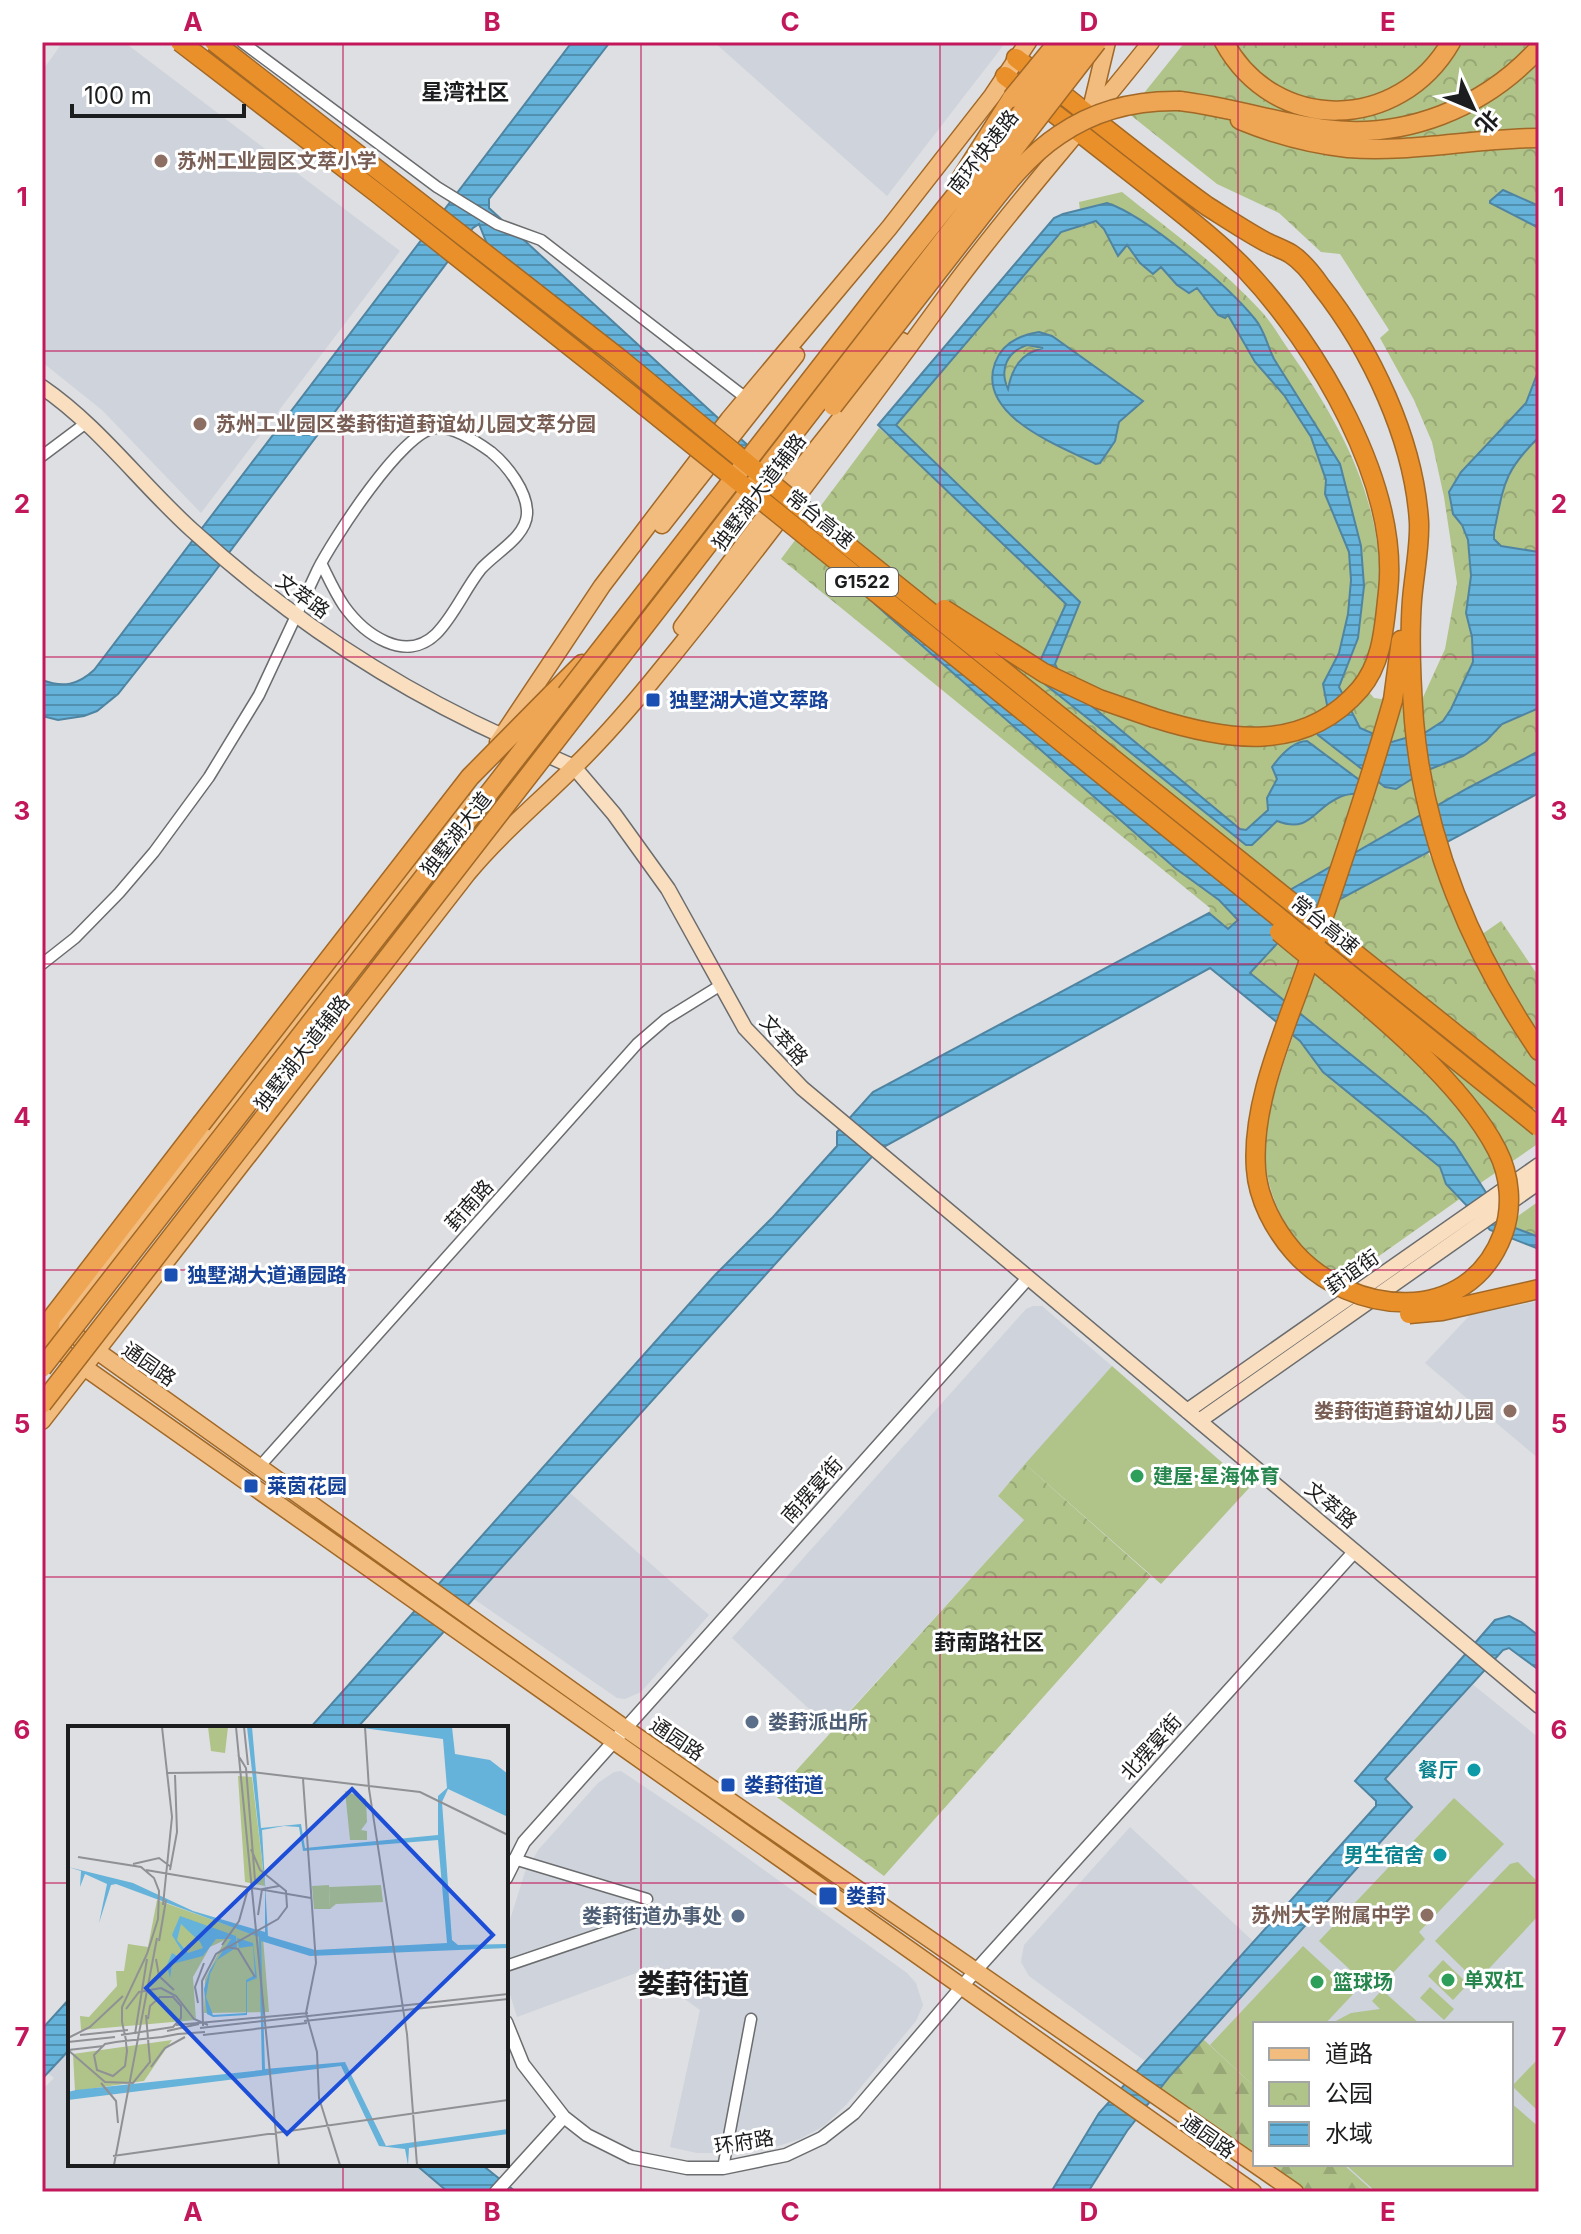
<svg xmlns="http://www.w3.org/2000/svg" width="1581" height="2234" viewBox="0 0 1581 2234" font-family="Inter,'Noto Sans SC',sans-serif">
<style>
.built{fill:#ced3dc}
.grass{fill:#b0c388}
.forest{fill:url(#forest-firs)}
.park{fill:url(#park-crowns)}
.water{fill:url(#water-rules);stroke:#4f85a2;stroke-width:2;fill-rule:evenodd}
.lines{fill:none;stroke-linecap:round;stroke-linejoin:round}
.minor-casing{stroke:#6b6c6e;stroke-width:13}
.tertiary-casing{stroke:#6b6c6e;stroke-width:15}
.secondary-casing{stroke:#6b6c6e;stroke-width:17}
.primary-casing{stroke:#a26826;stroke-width:19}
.trunk-casing{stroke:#a26826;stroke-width:21}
.motorway-casing{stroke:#a26826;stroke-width:21}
.minor{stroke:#fff;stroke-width:10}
.tertiary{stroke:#fff;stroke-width:12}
.secondary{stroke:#f9debf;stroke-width:14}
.primary{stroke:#f2bc7f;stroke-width:16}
.trunk{stroke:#eea654;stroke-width:18}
.motorway{stroke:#ea902a;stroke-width:18}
.trunk-bridge-casing{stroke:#a26826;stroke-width:21;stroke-linecap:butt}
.motorway-bridge-casing{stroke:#a26826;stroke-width:21;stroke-linecap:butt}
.trunk-bridge{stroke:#eea654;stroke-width:18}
.motorway-bridge{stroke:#ea902a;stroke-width:18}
.grid{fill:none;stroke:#c2185b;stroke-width:2;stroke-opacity:0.55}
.education-dot{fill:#8d6e63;stroke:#fff;stroke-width:3}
.transit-dot{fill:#1a4fb4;stroke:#fff;stroke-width:3}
.leisure-dot{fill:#2e9e5b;stroke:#fff;stroke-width:3}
.service-dot{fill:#5c6f8a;stroke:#fff;stroke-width:3}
.culture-dot{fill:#0f9aa8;stroke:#fff;stroke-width:3}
.labels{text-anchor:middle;stroke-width:6;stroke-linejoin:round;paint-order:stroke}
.shield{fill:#fff;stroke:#606162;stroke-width:2}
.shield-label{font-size:18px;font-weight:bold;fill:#1c1d1e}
.street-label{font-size:20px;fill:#1c1d1e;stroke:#fff}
.education-label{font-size:20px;font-weight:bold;fill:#785e54;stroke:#fff;text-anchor:start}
.transit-label{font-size:20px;font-weight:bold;fill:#164399;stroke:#fff;text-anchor:start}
.leisure-label{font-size:20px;font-weight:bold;fill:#27864d;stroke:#fff;text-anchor:start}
.service-label{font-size:20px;font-weight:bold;fill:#4e5e75;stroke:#fff;text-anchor:start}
.culture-label{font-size:20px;font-weight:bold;fill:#0d838f;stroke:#fff;text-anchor:end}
.neighbourhood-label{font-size:22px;font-weight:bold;fill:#1c1d1e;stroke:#fff}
.district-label{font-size:28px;font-weight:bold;fill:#1c1d1e;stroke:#fff}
.inset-road{fill:none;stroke:#909194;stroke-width:2}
.view{fill:#1d4ed8;fill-opacity:0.15;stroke:#1d4ed8;stroke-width:4}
.inset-edge{fill:none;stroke:#1c1d1e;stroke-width:4}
.neatline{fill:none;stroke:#c2185b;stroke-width:3}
.grid-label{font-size:26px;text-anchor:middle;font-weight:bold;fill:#c2185b}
</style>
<defs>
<pattern id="forest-firs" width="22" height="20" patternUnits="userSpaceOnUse" patternTransform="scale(2)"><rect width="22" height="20" fill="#b0c388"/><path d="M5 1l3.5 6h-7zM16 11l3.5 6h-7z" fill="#97a775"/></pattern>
<pattern id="park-crowns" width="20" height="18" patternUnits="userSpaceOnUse" patternTransform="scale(2)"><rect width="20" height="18" fill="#b0c388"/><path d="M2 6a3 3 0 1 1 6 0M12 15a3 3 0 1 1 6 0" fill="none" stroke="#97a775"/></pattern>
<pattern id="water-rules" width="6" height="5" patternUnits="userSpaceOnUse" patternTransform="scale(2)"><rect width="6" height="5" fill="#65b2da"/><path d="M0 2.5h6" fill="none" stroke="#5290b0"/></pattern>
</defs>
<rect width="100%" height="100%" fill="#dedfe2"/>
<path class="built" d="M63 42H124L400 251 201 513 102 410 42 362V71Z
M714 42H1006L887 196Z
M1539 1301V1459L1425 1363 1470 1315Z
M1033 1306H1042L1112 1366 998 1496 1024 1520 832 1730 732 1638 1026 1309Z
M569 1492 709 1615 641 1692 625 1699 617 1698 474 1599Z
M1471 1683 1539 1738V2192H1374L1343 2164H1511V2024H1255V2087L1203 2039 1411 1807 1386 1783 1385 1778Z
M621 1771 703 1826 907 1973 916 1983 923 2005 916 2021 846 2105 824 2126 800 2139 768 2149 738 2153H697L670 2147 700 2010 675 1992 658 1965 517 2017 509 1991 507 1953 509 1923 525 1872 539 1849 598 1783 614 1772Z
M1130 1827 1254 1942 1145 2061 1029 1976 1021 1962 1024 1945Z
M70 2049V2164H415L448 2192H42V2090L54 2078 48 2073Z"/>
<path class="grass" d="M1112 1366 1250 1487 1161 1584 1025 1464Z
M1454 1798 1504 1844 1419 1932 1425 1939 1391 1975 1358 1977 1319 1941Z
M1518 1862 1539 1883V1915L1483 1975 1473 1978 1435 1941 1510 1864Z
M1303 1946 1354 1993 1325 2024H1255V2087L1210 2045Z
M1443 1960 1468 1984 1453 2000 1428 1976Z
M1430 1987 1454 2009 1444 2020 1420 1998Z
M1382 1990 1420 2024H1330L1351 2013 1380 2009 1372 2001Z
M1539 2058V2108L1537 2110 1512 2086Z
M1511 2103 1539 2127V2192H1376L1345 2164H1511Z"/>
<path class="forest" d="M1203 2039 1255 2087V2158L1159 2090Z
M1264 2164H1343L1374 2192H1303Z"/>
<path class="park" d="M1185 42H1539V753L1255 910 1228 929 1209 913 1210 908 781 559 879 428 887 435 896 425 1080 210 1079 202 1122 192C1169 230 1220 266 1261 311 1273 324 1282 341 1293 356 1341 425 1381 499 1380 586 1379 622 1381 648 1357 678L1374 698 1420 704 1445 649 1457 583 1444 497 1432 442 1414 400 1380 338 1389 330 1340 254 1321 252 1279 213 1217 184 1128 113Z
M1428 853 1478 937 1501 921 1539 977V1143L1479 1184 1454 1144 1427 1117 1250 973 1297 922Z
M1293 1036 1300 1041 1323 1072 1440 1167 1442 1176 1461 1198 1345 1280C1336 1275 1326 1270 1319 1264 1287 1237 1264 1191 1265 1149 1266 1111 1281 1072 1293 1036Z
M1539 1201V1237L1507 1225V1224Z
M1025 1464 1151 1576 884 1876 774 1795 1024 1520 998 1496Z"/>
<path class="water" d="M572 42H610L489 199V208L1255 910 1468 788 1539 751V793L1297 922 1250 973 1427 1116 1454 1143 1507 1225 1539 1237V1249L1490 1230 1446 1184 1440 1167 1323 1072 1300 1041 1210 968 878 1150 357 1728H310L715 1275 773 1217 837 1146V1132L873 1092 1209 913 1228 929 1238 920 1219 900 1175 868 886 614 489 249 479 224 473 228 210 578 118 694 97 711 84 716 58 720 42 716V680C63 688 78 685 94 670Z
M1503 190 1539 206V228L1490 203V201Z
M1107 203C1147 216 1228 286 1255 319 1265 331 1267 345 1274 359L1340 464 1361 546 1364 586 1358 638 1339 687 1360 728 1392 742 1426 732 1443 721 1451 709 1473 662 1472 637 1466 613 1471 576 1468 540 1462 525 1453 514 1449 492 1461 472 1526 403 1539 369V437C1503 472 1504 485 1494 532V539L1501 546 1539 552V708L1502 724 1486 741 1463 756 1423 772 1396 789 1385 787 1318 735 1315 731 1328 710 1323 684 1339 653 1348 614 1351 580 1349 552 1325 494 1326 480 1311 437 1284 395 1255 362 1228 315 1225 318 1218 315 1197 288 1189 293 1177 285 1161 267 1153 274 1140 263 1127 245 1118 256 1104 229 1096 221 1061 232 896 425 1080 602 1055 664 1064 683 1240 829 1246 830 1268 810 1267 798 1277 779 1272 767C1280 756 1293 741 1307 741L1362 782 1359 793C1353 794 1345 794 1340 797 1313 808 1311 834 1277 821L1252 845H1246L1036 677 1035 672 1066 604 878 425 1054 218 1063 214Z
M1039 332 1052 336 1143 401 1119 422 1115 441 1100 463 1096 464C1060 446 976 416 995 363 1002 344 1020 335 1039 332ZM1027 345 1043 348C1021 353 1012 368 1008 389 999 369 1007 352 1027 345Z
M1509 1616 1521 1622 1539 1636V1670L1509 1648 1503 1650 1385 1779 1412 1807 1170 2076 1127 2131 1088 2192H1051L1099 2113 1376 1806V1801L1355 1781 1495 1620Z
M70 1998V2049L42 2079V2029Z
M415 2164H481L516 2192H448Z"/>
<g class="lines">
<defs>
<path id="minor" d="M242 42 437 187 497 224 541 240 746 398
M42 456 86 423
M42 964 75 938 119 893 154 852 209 777 259 695 317 571C332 541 403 430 436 428 453 426 477 442 491 452 507 465 528 492 527 514 526 537 495 553 481 569 465 589 454 616 436 634 405 664 364 634 344 606 335 593 328 577 321 563
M260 1466 637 1044 666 1019 721 985
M514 1859 647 1899
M506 1966 644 1919
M723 2168 751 2019"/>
<path id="tertiary" d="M506 1878 524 1842 1028 1278
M506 2022 523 2064 564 2117 587 2135 631 2157 687 2168H723L786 2155 822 2138 854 2113 977 1969 1355 1551
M496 2192 564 2117"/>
<path id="secondary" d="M42 387C99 426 141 484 192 530 287 617 393 687 511 740
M538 751 574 767 614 814 668 889 745 1028 802 1088 1539 1706
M1187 1411 1539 1165
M1199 1421 1539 1182"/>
<path id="primary" d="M1090 113 1107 42
M662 525 796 355
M682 627 802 467 902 341
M498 742 602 586 729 419 889 228 992 96 1028 42
M62 1326 626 1729 1295 2192
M47 1341 1253 2192
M42 1349 434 841 462 798
M42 1421 467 874C499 835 538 803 574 767 601 741 627 711 651 682 755 555 853 424 949 292 1013 205 1085 126 1151 42"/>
<path id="trunk" d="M1224 42C1275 135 1399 132 1451 42
M1180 101C1229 107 1276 122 1324 129 1404 140 1485 108 1539 48
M1240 120C1274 134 1311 144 1348 148 1411 153 1475 138 1539 138
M962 177 1012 98
M552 694 582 664
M48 1342 51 1319 201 1124"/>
<path id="motorway" d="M1016 58C1080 107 1142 159 1207 206 1226 218 1244 230 1264 241 1273 246 1283 249 1291 254 1302 261 1313 275 1320 285 1371 349 1414 440 1419 522 1420 547 1414 575 1412 600 1409 640 1411 681 1414 721 1424 840 1472 953 1539 1051
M1005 76C1053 112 1101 149 1149 187 1181 213 1216 239 1245 269 1317 345 1400 484 1388 592 1384 626 1383 662 1360 689 1304 754 1227 741 1154 718
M1393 700 1401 640"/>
</defs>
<use href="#minor" class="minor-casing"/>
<use href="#tertiary" class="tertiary-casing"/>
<use href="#secondary" class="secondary-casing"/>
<use href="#primary" class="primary-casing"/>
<use href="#trunk" class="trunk-casing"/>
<use href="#motorway" class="motorway-casing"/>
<use href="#minor" class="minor"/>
<use href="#tertiary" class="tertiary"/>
<use href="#secondary" class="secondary"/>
<use href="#primary" class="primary"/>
<use href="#trunk" class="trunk"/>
<use href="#motorway" class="motorway"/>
<defs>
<path id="trunk-bridge" d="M1012 98 1058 42
M833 406C876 350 920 294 964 238 993 202 1020 161 1059 135 1095 110 1136 100 1180 101
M201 1124 470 777 552 694
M42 1368 888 280 1078 42
M42 1404 1097 42"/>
<path id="motorway-bridge" d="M180 42 377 193 605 374 1539 1127
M214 42 619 358 833 534 1539 1101
M944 609 1044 673 1099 699 1154 718
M1279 932C1346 988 1457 1072 1497 1150 1510 1175 1513 1207 1503 1234 1468 1328 1351 1316 1294 1252 1274 1229 1258 1199 1256 1169 1251 1102 1286 1028 1307 966 1337 878 1367 790 1393 700
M1409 1314 1442 1311 1539 1289"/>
</defs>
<use href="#trunk-bridge" class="trunk-bridge-casing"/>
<use href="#motorway-bridge" class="motorway-bridge-casing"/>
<use href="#trunk-bridge" class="trunk-bridge"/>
<use href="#motorway-bridge" class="motorway-bridge"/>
</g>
<path class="grid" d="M343 42V1728M641 42V2192M940 42V2192M1238 42V2192M42 351H1539M42 657H1539M42 964H1539M42 1270H1539M42 1577H1539M42 1883H70M506 1883H1539M343 2164V2192"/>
<g class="education-dot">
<circle cx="161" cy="161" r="8"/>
<circle cx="200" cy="424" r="8"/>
<circle cx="1510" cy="1411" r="8"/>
<circle cx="1427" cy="1915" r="8"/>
</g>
<g class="transit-dot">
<rect x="645" y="692" width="16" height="16" rx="4"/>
<rect x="163" y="1267" width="16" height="16" rx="4"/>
<rect x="243" y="1478" width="16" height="16" rx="4"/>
<rect x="720" y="1777" width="16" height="16" rx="4"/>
<rect x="818" y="1886" width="20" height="20" rx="4"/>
</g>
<g class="leisure-dot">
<circle cx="1137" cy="1476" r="8"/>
<circle cx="1448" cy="1980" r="8"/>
<circle cx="1317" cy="1982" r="8"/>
</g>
<g class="service-dot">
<circle cx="752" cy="1722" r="8"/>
<circle cx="738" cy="1916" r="8"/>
</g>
<g class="culture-dot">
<circle cx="1474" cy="1770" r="8"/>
<circle cx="1440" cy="1855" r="8"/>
</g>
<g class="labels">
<rect class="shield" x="826" y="568" width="72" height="28" rx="6"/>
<g class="shield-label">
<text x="862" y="588">G1522</text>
</g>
<g class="street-label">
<text transform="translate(983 152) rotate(-52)" y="7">南环快速路</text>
<text transform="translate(759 492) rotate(-53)" y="7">独墅湖大道辅路</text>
<text transform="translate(820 519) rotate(39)" y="7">常台高速</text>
<text transform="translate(303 596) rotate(36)" y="7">文萃路</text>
<text transform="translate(456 834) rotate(-52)" y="7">独墅湖大道</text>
<text transform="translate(1325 925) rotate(39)" y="7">常台高速</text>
<text transform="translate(784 1040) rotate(48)" y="7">文萃路</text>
<text transform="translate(302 1053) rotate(-52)" y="7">独墅湖大道辅路</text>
<text transform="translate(469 1205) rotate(-48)" y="7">葑南路</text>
<text transform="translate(1352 1272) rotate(-35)" y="7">葑谊街</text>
<text transform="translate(149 1364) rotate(35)" y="7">通园路</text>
<text transform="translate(812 1490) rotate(-48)" y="7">南摆宴街</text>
<text transform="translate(1331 1505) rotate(40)" y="7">文萃路</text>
<text transform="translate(677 1739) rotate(34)" y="7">通园路</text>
<text transform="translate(1151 1747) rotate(-48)" y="7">北摆宴街</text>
<text transform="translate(1208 2136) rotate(35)" y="7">通园路</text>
<text transform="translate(744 2142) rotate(-9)" y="7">环府路</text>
</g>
<g class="education-label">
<text x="177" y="168">苏州工业园区文萃小学</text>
<text x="216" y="431">苏州工业园区娄葑街道葑谊幼儿园文萃分园</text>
<text x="1494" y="1418" text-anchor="end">娄葑街道葑谊幼儿园</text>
<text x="1411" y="1922" text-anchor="end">苏州大学附属中学</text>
</g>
<g class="transit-label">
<text x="669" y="707">独墅湖大道文萃路</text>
<text x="187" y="1282">独墅湖大道通园路</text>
<text x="267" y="1493">莱茵花园</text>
<text x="744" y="1792">娄葑街道</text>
<text x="846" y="1903">娄葑</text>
</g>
<g class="leisure-label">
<text x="1153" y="1483">建屋·星海体育</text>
<text x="1464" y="1987">单双杠</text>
<text x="1333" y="1989">篮球场</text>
</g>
<g class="service-label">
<text x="768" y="1729">娄葑派出所</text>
<text x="722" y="1923" text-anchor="end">娄葑街道办事处</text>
</g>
<g class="culture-label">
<text x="1458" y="1777">餐厅</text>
<text x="1424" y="1862">男生宿舍</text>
</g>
<g class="neighbourhood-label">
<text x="465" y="100">星湾社区</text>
<text x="989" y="1650">葑南路社区</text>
</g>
<g class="district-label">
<text x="693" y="1994">娄葑街道</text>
</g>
</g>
<g transform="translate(68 1726)">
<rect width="440" height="440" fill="#dedfe2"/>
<path d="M140 1H160L157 27 143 25ZM277 65 298 73 299 96 293 104 299 105V114H282ZM261 159 262 183H246L244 160Z" fill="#b0c388"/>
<path d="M170 50 184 51 197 160 177 156ZM313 159 315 176 268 178 262 183 261 161ZM89 174 195 212 201 286 136 287 137 253 157 214 142 221 125 251 128 294 13 304 12 290 21 291 49 260 48 245H56L60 218 80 221ZM104 314 76 355 7 365 5 328Z" fill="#b0c388"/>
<path d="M179 1H184L193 102 233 98 237 122 370 109V70L379 62 375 13 288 1H384L387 28 422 34 440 48V91L380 63 374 76 384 214 390 219 440 218V222L242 230 193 215 197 343 277 336 318 420 440 403V408L341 422 340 439 337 423 311 420 273 340 0 374V366L8 364 194 344 191 211 48 158 43 159 31 197 39 158 17 148 12 161 13 145 0 141 65 157 125 185 197 206V160ZM216 100 231 101 235 125 370 114 379 217 247 224 200 210 194 104ZM112 190 168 210 169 221 149 234 142 248 138 271 145 289 178 287V254L187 249 185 220 171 222 169 212 185 217 189 252 179 256V289L145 291 139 288 136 263 142 244 163 213H148L135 230 104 238 102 252 99 239 104 227 111 231 115 227 104 209ZM113 198 132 216 135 222 120 227 109 214Z" fill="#65b2da" fill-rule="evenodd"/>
<path class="inset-road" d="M94 1 104 91 95 179M168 1 211 439M176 1 180 39M297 1 301 63 339 308 349 439M170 29 178 42 187 154M98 47 183 46 352 66 440 109M235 53 248 237 238 287 249 326 251 372 272 439M10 131 73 141 86 152 91 165 90 193 79 228 54 281V296L58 314V317L59 325 57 340 45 350 29 344 26 329 37 318 48 316 56 315 94 311 110 308 137 306M65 138 91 132 103 141M78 144 243 172M102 144 109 106 107 49M190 189 194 163 211 160M91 215 98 174M154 219 171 195 180 163M148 228 210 193 219 181 218 165 192 144 183 123M88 233 91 250 106 264M130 277 127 261 136 237M58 283 71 266 93 262 108 270 126 293 140 299M337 284 440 273M236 295 338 284M108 299 240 287M135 300 134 255 148 228 159 221 170 223 187 251M132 302 440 268M99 305 131 298M67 308 79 233M12 309 60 304M53 309 105 301 113 292V280L105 271H92L82 280 80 293M135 309 239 297M0 312 22 301 55 270M0 316 47 311M0 324 36 320M0 324 37 356 65 357 82 336 78 289M83 341 97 322 117 311M33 357 48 375 50 397M45 430 440 374M46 439 89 212"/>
<path class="view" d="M284 63 425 209 219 408 78 262Z"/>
<rect width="440" height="440" class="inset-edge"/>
</g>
<rect width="1581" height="2234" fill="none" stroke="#ffffff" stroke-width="88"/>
<rect x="1253" y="2022" width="260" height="144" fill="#ffffff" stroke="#a4a5a5" stroke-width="2"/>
<rect x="1269" y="2048" width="40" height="12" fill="#f2bc7f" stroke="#a4a5a5" stroke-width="2"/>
<text x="1325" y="2062" font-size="24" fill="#1c1d1e">道路</text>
<rect x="1269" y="2082" width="40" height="24" fill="url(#park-crowns)" stroke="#a4a5a5" stroke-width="2"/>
<text x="1325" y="2102" font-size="24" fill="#1c1d1e">公园</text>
<rect x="1269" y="2122" width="40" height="24" fill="url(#water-rules)" stroke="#a4a5a5" stroke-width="2"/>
<text x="1325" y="2142" font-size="24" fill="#1c1d1e">水域</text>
<g transform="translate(1473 108) rotate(134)" stroke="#ffffff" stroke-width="6" paint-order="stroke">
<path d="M0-6L14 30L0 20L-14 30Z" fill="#1c1d1e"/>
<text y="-12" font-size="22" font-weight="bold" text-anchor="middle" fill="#1c1d1e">北</text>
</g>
<path d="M72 104v12h172v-12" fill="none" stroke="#1c1d1e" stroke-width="4"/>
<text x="84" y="104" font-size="24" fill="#1c1d1e" stroke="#ffffff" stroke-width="6" paint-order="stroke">100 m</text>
<rect x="44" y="44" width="1493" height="2146" class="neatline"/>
<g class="grid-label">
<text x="193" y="31">A</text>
<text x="492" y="31">B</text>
<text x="790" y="31">C</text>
<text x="1089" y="31">D</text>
<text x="1388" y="31">E</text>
<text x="22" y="206">1</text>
<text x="1559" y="206">1</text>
<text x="22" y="513">2</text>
<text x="1559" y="513">2</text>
<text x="22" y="820">3</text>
<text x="1559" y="820">3</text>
<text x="22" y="1126">4</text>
<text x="1559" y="1126">4</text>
<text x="22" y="1433">5</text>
<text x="1559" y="1433">5</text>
<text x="22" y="1739">6</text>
<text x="1559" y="1739">6</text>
<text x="22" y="2046">7</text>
<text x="1559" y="2046">7</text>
<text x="193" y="2221">A</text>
<text x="492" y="2221">B</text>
<text x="790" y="2221">C</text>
<text x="1089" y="2221">D</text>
<text x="1388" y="2221">E</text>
</g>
</svg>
